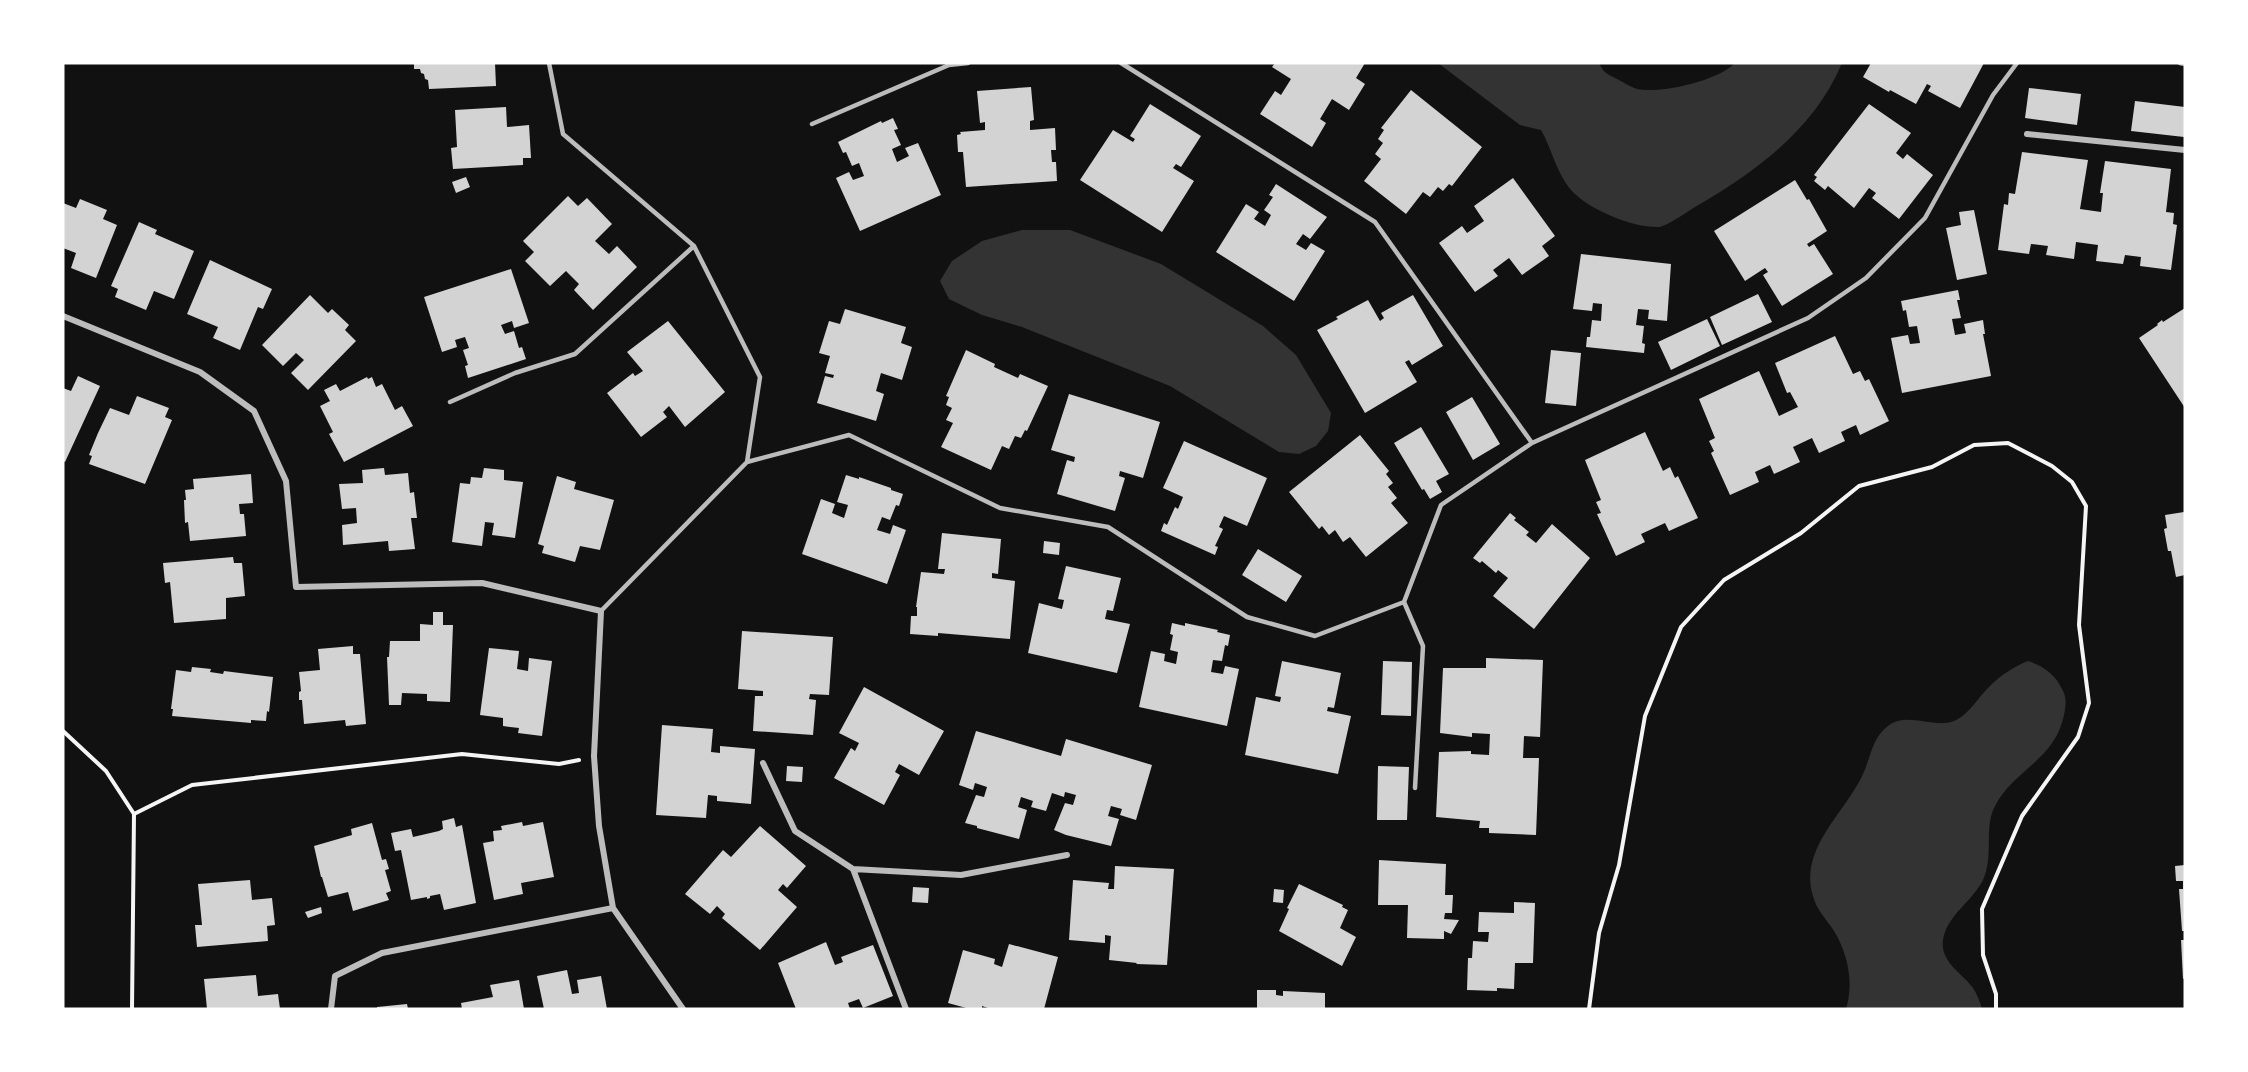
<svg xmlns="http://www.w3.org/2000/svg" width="2248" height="1072" viewBox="0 0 2248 1072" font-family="'Archivo Narrow',sans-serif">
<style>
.water{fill:#333}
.building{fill:#d3d3d3}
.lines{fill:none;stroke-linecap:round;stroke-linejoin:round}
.path{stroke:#f5f5f5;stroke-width:4}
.service{stroke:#bcbcbc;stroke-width:4.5}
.minor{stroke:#bcbcbc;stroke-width:6}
</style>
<rect width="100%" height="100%" fill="#111"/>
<path class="water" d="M1438 63H1599C1603 72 1607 74 1615 78 1622 81 1630 87 1637 89 1660 94 1718 81 1735 63H1842C1814 130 1755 172 1695 207 1687 212 1667 226 1659 227 1634 228 1593 211 1575 194 1557 177 1553 151 1541 130L1520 125Z
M1022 230H1070L1161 264 1263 326 1296 355 1331 413 1328 431 1316 446 1299 454 1279 452 1170 386 1022 327 982 315 949 299 940 281 952 261 982 241Z
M2028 661C2043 666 2055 674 2062 689 2067 697 2066 706 2064 715 2054 762 2013 769 1994 808 1984 829 1994 857 1983 880 1972 902 1947 915 1943 940 1940 962 1962 973 1973 988 1977 994 1980 1002 1982 1009H1846C1854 983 1848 954 1834 931 1827 920 1816 909 1813 896 1798 849 1846 812 1863 774 1871 757 1872 738 1888 726 1907 711 1933 729 1954 721 1969 715 1979 696 1990 686 2001 675 2013 667 2028 661Z"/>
<path class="building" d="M414 63H495L496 86 429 89 428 80 425 79 424 74 421 73 420 69H414Z
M1275 63H1365L1356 78 1365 84 1349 110 1332 99 1320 119 1326 123 1312 147 1260 114 1275 91 1281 95 1291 79 1272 67Z
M1871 63H1984L1960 108 1928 91 1931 86 1927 84 1916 104 1890 90 1889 92 1863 77Z
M1031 87 1034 120 1030 121V130L1055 128 1056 150H1051L1052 162H1056L1057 181 966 187 963 152H958L957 135 961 134 960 132 985 130V122L980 123 977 91Z
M2029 88 2081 94 2077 125 2025 118Z
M1411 90 1482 147 1452 186 1449 184 1443 191 1438 187 1430 197 1423 192 1406 214 1364 181 1381 159 1375 154 1383 143 1378 139 1384 130 1381 128Z
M2135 101 2185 107 2184 137 2131 131Z
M1150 104 1201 136 1181 167 1176 164 1173 168 1194 181 1162 232 1080 180 1113 130 1133 142 1135 139 1130 136Z
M1869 104 1911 133 1896 153 1903 159 1907 154 1933 175 1899 219 1872 198 1876 193 1869 188 1854 208 1828 186 1825 190 1814 181 1817 177 1814 175Z
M506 107 507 127 529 125 531 158H523V165L453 169 451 148 457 147 455 110Z
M893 118 898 129 894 130 901 145 892 149 897 162 909 156 905 148 918 143 941 195 860 231 836 178 849 172 853 180 864 176 859 163 852 166 846 152 843 153 838 142 881 121 882 123Z
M2022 152 2088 160 2080 209 2101 212 2103 193H2100L2105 161 2171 169 2166 212 2174 213 2173 224 2177 225 2171 270 2140 266 2141 257 2125 255 2123 264 2096 261 2098 245 2076 242 2074 259 2046 255 2048 246 2031 244 2029 254 1998 250 2004 204 2008 205 2009 193 2015 194Z
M466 177 470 187 456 193 452 182Z
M1513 178 1555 236 1542 246 1549 256 1522 275 1509 258 1493 270 1498 276 1475 292 1439 243 1462 226 1467 233 1484 221 1474 206Z
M1795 180 1807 200 1809 199 1827 231 1807 244 1809 247 1814 244 1833 274 1782 306 1763 275 1768 272 1765 268 1745 281 1714 231Z
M1276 184 1327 217 1310 239 1303 234 1296 244 1306 250 1311 243 1325 251 1294 301 1216 252 1246 204 1259 212 1254 219 1265 226 1271 215 1264 210 1273 197 1269 195Z
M568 196 578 206 587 198 612 224 595 241 609 254 617 246 637 267 593 310 574 290 579 284 566 271 550 286 525 261 534 252 523 241Z
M80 199 107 210 103 219 117 225 96 278 71 268 76 253 63 248V203L76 208Z
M1974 210 1987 274 1957 280 1946 228 1961 225 1959 212Z
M139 222 157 230 155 234 194 251 174 299 154 291 146 310 115 297 118 289 111 286Z
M1581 254 1671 264 1667 321 1648 319 1649 310 1638 309 1636 325 1644 326 1642 343 1645 344 1644 353 1586 347 1587 337H1590L1592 320 1601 321 1602 304 1593 303 1592 311 1573 309Z
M210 260 272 289 263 309 258 307 240 350 213 338 218 327 187 314Z
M511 269 529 323 514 328 512 321 501 325 505 334 514 331 519 348 522 347 526 359 468 378 465 366 468 365 463 350 469 348 465 337 455 340 457 347 442 352 424 297Z
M1958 290 1960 300H1957L1961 318 1952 319 1955 335 1966 333 1964 324 1983 320 1985 334H1983L1991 376 1902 393 1891 338 1908 335 1910 344 1920 343 1917 326 1909 327 1906 310 1903 311 1901 301Z
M1758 294 1772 322 1722 345 1710 317Z
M310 295 328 313 332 309 349 325 345 330 356 341 308 390 291 373 304 360 296 353 283 366 262 345Z
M1413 295 1443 346 1412 365 1409 360 1405 362 1417 382 1365 413 1317 330 1338 319 1336 317 1368 300 1380 321 1384 318 1381 313Z
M2185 308V408L2139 338 2158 325 2157 324 2162 320 2163 322Z
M845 309 906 327 901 343 912 347 902 380 881 373 876 391 884 394 876 421 817 403 825 376 833 378 834 375 825 373 830 356 819 353 829 321 840 324Z
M1707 319 1720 346 1671 370 1658 342Z
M668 321 725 392 685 427 669 406 663 412 667 417 641 437 607 393 633 373 635 376 643 371 627 352Z
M1835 336 1853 374 1860 371 1865 381 1869 379 1889 421 1860 435 1856 425 1841 432 1845 441 1819 453 1812 438 1793 447 1800 462 1774 474 1770 465 1755 472 1759 482 1730 495 1711 453 1714 451 1709 441 1715 438 1699 399 1759 371 1779 416 1798 407 1790 392 1787 393 1775 363Z
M966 350 995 364 994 367 1018 378 1020 374 1048 386 1027 431 1025 430 1021 438 1015 436 1009 449 1002 446 991 470 941 447 953 423 946 420 952 408 946 405 949 397 946 396Z
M1551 350 1581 353 1576 406 1545 403Z
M78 376 100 386 65 462 63 461V388L71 391Z
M367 377 368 379 372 377 376 387 382 384 395 410 402 406 413 426 344 462 329 434 333 432 320 406 330 401 324 390 336 384 340 391Z
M1069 394 1160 422 1143 478 1120 471 1119 476 1125 478 1115 511 1057 494 1067 460 1074 462 1075 457 1051 450Z
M137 396 169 408 165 417 172 420 145 484 89 464 92 456 89 455 98 433 110 408 129 415Z
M1472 397 1500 444 1473 460 1446 412Z
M1421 427 1449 474 1436 481 1442 492 1430 499 1424 489 1422 490 1394 443Z
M1645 432 1663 471 1670 467 1675 478 1678 476 1698 518 1669 531 1665 523 1641 534 1645 542 1616 556 1597 514 1601 513 1596 502 1601 500 1585 460Z
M1360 435 1389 471 1386 474 1393 483 1388 487 1397 498 1391 503 1408 523 1366 557 1350 537 1343 542 1335 530 1329 535 1322 526 1319 529 1289 492Z
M1184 441 1267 478 1247 526 1224 516 1219 527 1223 529 1215 546 1218 547 1215 555 1161 531 1164 523 1167 525 1175 507 1178 509 1183 497 1163 488Z
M384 468 385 475 408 473 410 493 414 492 417 518H411L415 549 389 551 388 541 343 545 342 525 357 523 356 508 342 509 339 484 363 483 362 470Z
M484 468 504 470V480L523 482 515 538 492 535 494 523 485 522 482 546 452 542 460 483 470 484 471 477 482 478Z
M251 474 253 503 239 504 240 514H244L246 536 190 541 188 522 185 523 184 500H186L185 490 194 489 193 479Z
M846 475 859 479V477L891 488V490L903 494 899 506 896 505 890 520 882 517 877 530 890 534 893 525 906 530 887 584 802 554 821 499 835 504 832 513 844 518 848 505 837 502Z
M557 476 576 482 574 489 614 500 600 550 580 546 575 562 542 553 544 546 538 544Z
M2184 512 2185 575 2176 577 2171 551H2168L2164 529 2167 528 2165 515Z
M1510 513 1516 518 1514 520 1529 532 1526 535 1536 543 1552 524 1590 558 1534 629 1493 596 1508 578 1498 570 1496 573 1482 561 1480 563 1473 558Z
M942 533 1001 539 998 574 992 573V578L1015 581 1010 639 938 633V636L910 634 911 616H917V607H916L921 572 944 574 945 569H938Z
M1044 541 1060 543 1059 555 1043 553Z
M1258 549 1302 576 1286 602 1242 575Z
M233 557 234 563H242L245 596 226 598V619L174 623 170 582 165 583 163 563Z
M1066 566 1121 578 1113 611 1107 610 1105 619 1130 624 1117 673 1028 653 1039 603 1062 609 1064 600 1058 599Z
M433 612H443V625H453L450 702 427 701V694L402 693 401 705H389L387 657H389L390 641H420V624L433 625Z
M1172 623 1185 626V623L1218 630 1217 632 1230 635 1228 646 1225 645 1222 661 1213 660 1211 672 1223 674 1225 666 1239 669 1227 726 1139 707 1151 651 1165 654 1164 661 1176 664 1178 652 1170 650 1173 635 1170 634Z
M742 631 833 637 829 695 810 694 809 699 816 700 813 735 753 731 755 696H763V691L738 689Z
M353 646V654H360L366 724 346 726 345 720 304 724 302 700H299V692L301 691 299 672 320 670 318 649Z
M489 648 519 651 517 669 528 671 529 658 552 661 542 736 518 733 519 728 503 726V718L480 715Z
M1486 658 1543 660 1540 737 1524 736 1523 758H1539L1536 835 1489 833V828H1479L1480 821 1436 817 1439 752 1471 751V754L1489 755 1490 734 1472 733V737L1440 733 1443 668H1486Z
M1282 661 1341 673 1334 708 1328 707 1327 711 1351 716 1338 774 1245 755 1256 697 1280 702 1281 697 1275 696Z
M1383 661 1412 662 1411 716 1381 715Z
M192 667 211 669 210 672 223 674 224 671 273 677 269 712 267 711 266 721 251 720V723L172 716 173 709H171L176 670 191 672Z
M864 687 944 731 919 775 899 764 895 772 900 775 884 805 834 778 851 748 855 751 859 743 839 733Z
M662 725 713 729 711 752 720 753V746L755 749 751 804 717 801V796L708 795 706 818 656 815Z
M976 731 1061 756 1066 739 1152 765 1136 820 1120 815 1122 809 1111 806 1108 816 1119 819 1111 846 1066 835 1054 830 1065 803 1073 805 1076 795 1065 792 1064 797 1052 793 1046 811 1031 807 1033 801 1021 797 1018 807 1027 810 1019 839 977 828V826L965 823 976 795 984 797 987 787 975 783 973 790 959 785Z
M787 766 803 767 802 782 786 781Z
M1378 766 1409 767 1407 820H1377Z
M454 818 456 827 462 825 476 903 444 910 440 894 430 896V898L427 899V897L411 900 401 850 395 851 391 833 411 829 413 837 439 831 443 829 442 821Z
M522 822 523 826 543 822 554 877 521 883 523 894 494 900 483 843 494 841 493 831 502 830 501 826Z
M372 823 382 860 386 859 389 869 385 870 391 891 386 893 389 900 353 911 348 892 328 897 322 877H321L314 846 352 835 351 829Z
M760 826 806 866 787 888 783 884 778 890 797 907 760 950 722 918 725 914 717 906 710 914 685 894 723 850 731 857Z
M1379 860 1446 864 1445 895H1453L1452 913H1445L1444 919 1459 920 1451 934 1444 931V939L1407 938 1408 905H1378Z
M2185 865V931H2182L2179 889H2183V881H2176L2175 866Z
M1115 866 1174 869 1167 965 1136 964 1137 963 1109 960 1111 936 1105 935V943L1069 940 1073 880 1109 883 1108 889H1114Z
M250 880 252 900 272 898 275 925 267 926 268 941 197 947 195 925H202L198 884Z
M1299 884 1343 905 1342 907 1348 910 1340 928 1356 937 1342 966 1279 931 1289 909 1287 908Z
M913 887 929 888 928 903 912 902Z
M1274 889 1284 890 1283 903 1273 902Z
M1514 902 1535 903 1533 963H1515L1514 989 1497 988V991L1467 990 1468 958H1472L1473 941 1488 942 1489 932H1478L1479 912 1514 913Z
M321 907 322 913 308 918 305 912Z
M2181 940H2185V978L2183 979Z
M826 942 835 965 843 962 841 957 873 945 893 996 863 1008 859 999 848 1003 850 1009H796L778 963Z
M1009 944 1058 957 1044 1009H991L982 1006V1009H970L948 1003 963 950 995 959 994 964 1002 967Z
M567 970 572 994 579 993 577 980 601 976 607 1009H544L537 976Z
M256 975 258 996 278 994 280 1009H207L204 979Z
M519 980 524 1009H462L461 1003 493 997 490 985Z
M1257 990H1276V995L1283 996V991L1325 993V1009H1257Z
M407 1004 408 1009H377V1007Z"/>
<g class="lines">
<path class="path" d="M63 731 106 771 134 814 132 1009
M134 814 192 785 462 754 559 764 579 760
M1589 1009 1599 933 1619 865 1645 716 1681 627 1724 580 1801 533 1859 486 1932 467 1974 445 2008 443 2052 466 2072 482 2086 506 2079 625 2089 703 2078 737 2022 816 1982 909 1983 955 1996 994V1009"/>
<path class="service" d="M549 63 563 134 694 246 760 377 747 462 601 611
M1121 63 1375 222 1532 443
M2180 63 2185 64
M812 124 949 65 968 63
M450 402 515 373 575 354 694 246
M747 462 849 435 1000 508 1108 527 1247 617 1315 636 1404 602 1441 505 1532 443 1808 318 1866 278 1925 218 1993 95 2017 63
M1404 602 1423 646 1415 788"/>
<path class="minor" d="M2027 134 2185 150
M63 316 200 372 254 411 286 481 296 587 482 583 601 611 594 756 599 826 613 908 683 1009
M763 763 795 831 853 869 906 1009
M853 869 961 875 1067 855
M331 1009 335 976 382 953 613 908"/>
</g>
<rect width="2248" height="1072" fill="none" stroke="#ffffff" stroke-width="129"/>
</svg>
